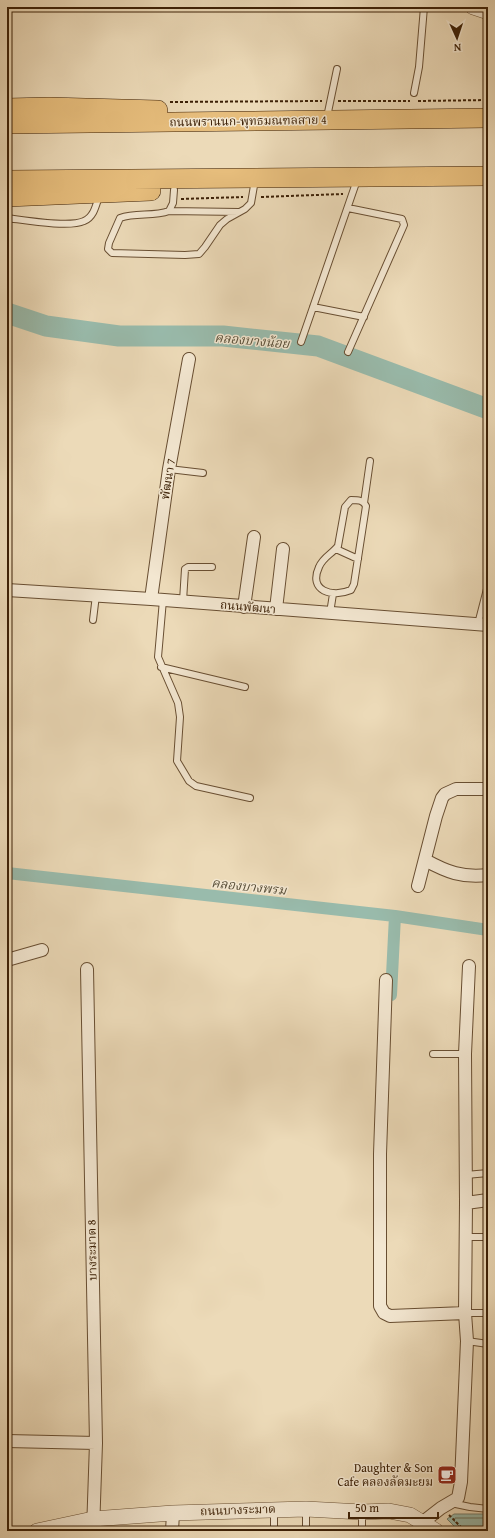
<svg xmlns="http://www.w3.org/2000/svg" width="495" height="1538" viewBox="0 0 495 1538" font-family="'Gentium Book Plus','Noto Serif Thai',serif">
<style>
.water{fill:#99bbac;stroke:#747d6a}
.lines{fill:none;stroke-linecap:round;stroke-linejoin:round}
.shore{stroke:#6a6e59;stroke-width:1}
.canal{stroke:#99bbac;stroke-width:12}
.river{stroke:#99bbac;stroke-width:21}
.service-casing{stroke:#684e32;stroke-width:8}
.minor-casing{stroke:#684e32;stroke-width:14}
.tertiary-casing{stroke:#684e32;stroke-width:16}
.primary-casing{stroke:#3c2006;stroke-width:20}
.path{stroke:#3c2006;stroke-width:2;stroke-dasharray:3 2;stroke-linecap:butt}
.service{stroke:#f3e7d1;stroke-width:6}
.minor{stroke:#f3e7d1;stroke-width:12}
.tertiary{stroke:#f3e7d1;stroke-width:15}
.primary{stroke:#e6bd7c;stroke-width:19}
.labels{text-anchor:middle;stroke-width:3;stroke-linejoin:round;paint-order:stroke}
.street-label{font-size:12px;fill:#3c2006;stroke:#f3e7d1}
.poi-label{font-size:12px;fill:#3c2006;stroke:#f3e7d1;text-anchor:end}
.water-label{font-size:13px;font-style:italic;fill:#584e38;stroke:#f3e7d1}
</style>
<rect width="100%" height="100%" fill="#ecdab8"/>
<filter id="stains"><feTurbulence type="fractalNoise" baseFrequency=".005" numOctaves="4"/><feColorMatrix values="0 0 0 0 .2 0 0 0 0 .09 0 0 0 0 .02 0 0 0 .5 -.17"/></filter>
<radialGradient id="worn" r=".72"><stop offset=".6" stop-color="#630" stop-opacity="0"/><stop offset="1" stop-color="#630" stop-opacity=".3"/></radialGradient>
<path class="water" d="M454 1514H488V1531H459L447 1519Z"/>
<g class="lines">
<path class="shore" d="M461 1531 460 1527 454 1521 455 1518H488"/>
<path class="canal" d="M7 873 395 916 488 930
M391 995 395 916"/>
<path class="river" d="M7 313 46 326 119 336H223L318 346 488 409"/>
<defs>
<path id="service" d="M414 93 419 67 424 7
M327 117 337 69
M174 190 173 203 169 211C153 217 136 212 120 218L109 243 108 249 112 253 185 255 199 254 205 247 220 225 227 219 245 209 251 203 255 180
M169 211 239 212
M7 218C24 220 69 228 84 221 94 217 96 205 99 196
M313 307 364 317
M301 342 357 180
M348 352 404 225 402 219 348 208
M169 469 203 473
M351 500C358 500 363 500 366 506L354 584 351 590C332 598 308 591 319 567 323 557 332 554 338 546L345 507Z
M364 503 370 461
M336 549 358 559
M163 600 158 657 178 703 180 717 177 761 189 781 196 786 250 798
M183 601 185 569 188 567H212
M330 613 333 594
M93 620 96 595
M478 624 488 585
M161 667 245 687
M433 1054H465
M466 1175 488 1173
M466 1237H488
M465 1313H488
M467 1341 488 1344
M451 1503 470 1507 488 1509
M306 1509V1531
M274 1511V1531
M362 1512V1531"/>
<path id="minor" d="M7 590 151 599 488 625
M151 599 169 469 189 359
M244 607 254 537
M276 609 283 549
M425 860C447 872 462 878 488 875
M418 886 436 816 442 798 445 794 456 789H488
M7 960 42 950
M87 969 96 1443 93 1531
M386 980 380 1154V1306L384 1313 390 1316 465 1313
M466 1203 488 1200
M7 1441 96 1443
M423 1522 441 1508 458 1498 461 1482 467 1341 465 1313 466 1203 465 1054 469 966
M172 1531 173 1513"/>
<path id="tertiary" d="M473 7 488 12
M37 1531 93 1519 173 1513 306 1509 362 1512 389 1511 410 1515 436 1531"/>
<path id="primary" d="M7 108 49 107 158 110
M7 124 488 118
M7 180 488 176
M7 197 151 191"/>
</defs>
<use href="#service" class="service-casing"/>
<use href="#minor" class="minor-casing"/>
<use href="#tertiary" class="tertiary-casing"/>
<use href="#primary" class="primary-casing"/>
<path class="path" d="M338 101H410
M418 101 488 100
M170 102 322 101
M261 197 343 194
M181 199 243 197
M449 1515 465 1531"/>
<use href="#service" class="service"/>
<use href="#minor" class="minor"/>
<use href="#tertiary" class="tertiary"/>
<use href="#primary" class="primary"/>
</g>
<defs>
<symbol id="cafe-square" viewBox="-11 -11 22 22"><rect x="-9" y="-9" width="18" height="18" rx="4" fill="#8f2418" stroke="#f3e7d1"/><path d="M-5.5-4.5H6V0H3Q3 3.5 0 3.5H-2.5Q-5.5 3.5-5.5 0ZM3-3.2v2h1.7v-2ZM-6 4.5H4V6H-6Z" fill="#fff"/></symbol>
</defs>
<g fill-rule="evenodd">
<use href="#cafe-square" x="436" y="1464" width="22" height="22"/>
</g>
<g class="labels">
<g class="street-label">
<text transform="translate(248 121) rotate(-1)" y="4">ถนนพรานนก-พุทธมณฑลสาย 4</text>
<text transform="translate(168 479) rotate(-81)" y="4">พัฒนา 7</text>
<text transform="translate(248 607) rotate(5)" y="4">ถนนพัฒนา</text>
<text transform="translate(92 1250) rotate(-91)" y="4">บางระมาด 8</text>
<text transform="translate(238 1510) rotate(-2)" y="4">ถนนบางระมาด</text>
</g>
<g class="poi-label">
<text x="433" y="1472">Daughter &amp; Son<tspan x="433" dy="14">Cafe คลองลัดมะยม</tspan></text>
</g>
<g class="water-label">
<text transform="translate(252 340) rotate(5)" y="5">คลองบางน้อย</text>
<text transform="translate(249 886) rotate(6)" y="5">คลองบางพรม</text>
</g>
</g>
<rect width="495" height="1538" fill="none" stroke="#ecdab8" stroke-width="24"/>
<rect x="8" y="8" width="479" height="1522" fill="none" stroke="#3c2006" stroke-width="2"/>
<rect x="12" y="12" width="471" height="1514" fill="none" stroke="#3c2006"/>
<g transform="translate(457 38) rotate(177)" stroke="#f3e7d1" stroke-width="3" paint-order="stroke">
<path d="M0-3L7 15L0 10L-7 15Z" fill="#3c2006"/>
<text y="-6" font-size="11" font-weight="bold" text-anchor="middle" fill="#3c2006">N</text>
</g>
<path d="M349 1512v6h89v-6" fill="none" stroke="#3c2006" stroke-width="2"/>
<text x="355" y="1512" font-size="12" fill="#3c2006" stroke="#f3e7d1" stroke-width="3" paint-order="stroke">50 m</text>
<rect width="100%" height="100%" filter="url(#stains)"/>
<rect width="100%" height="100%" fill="url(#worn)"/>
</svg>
